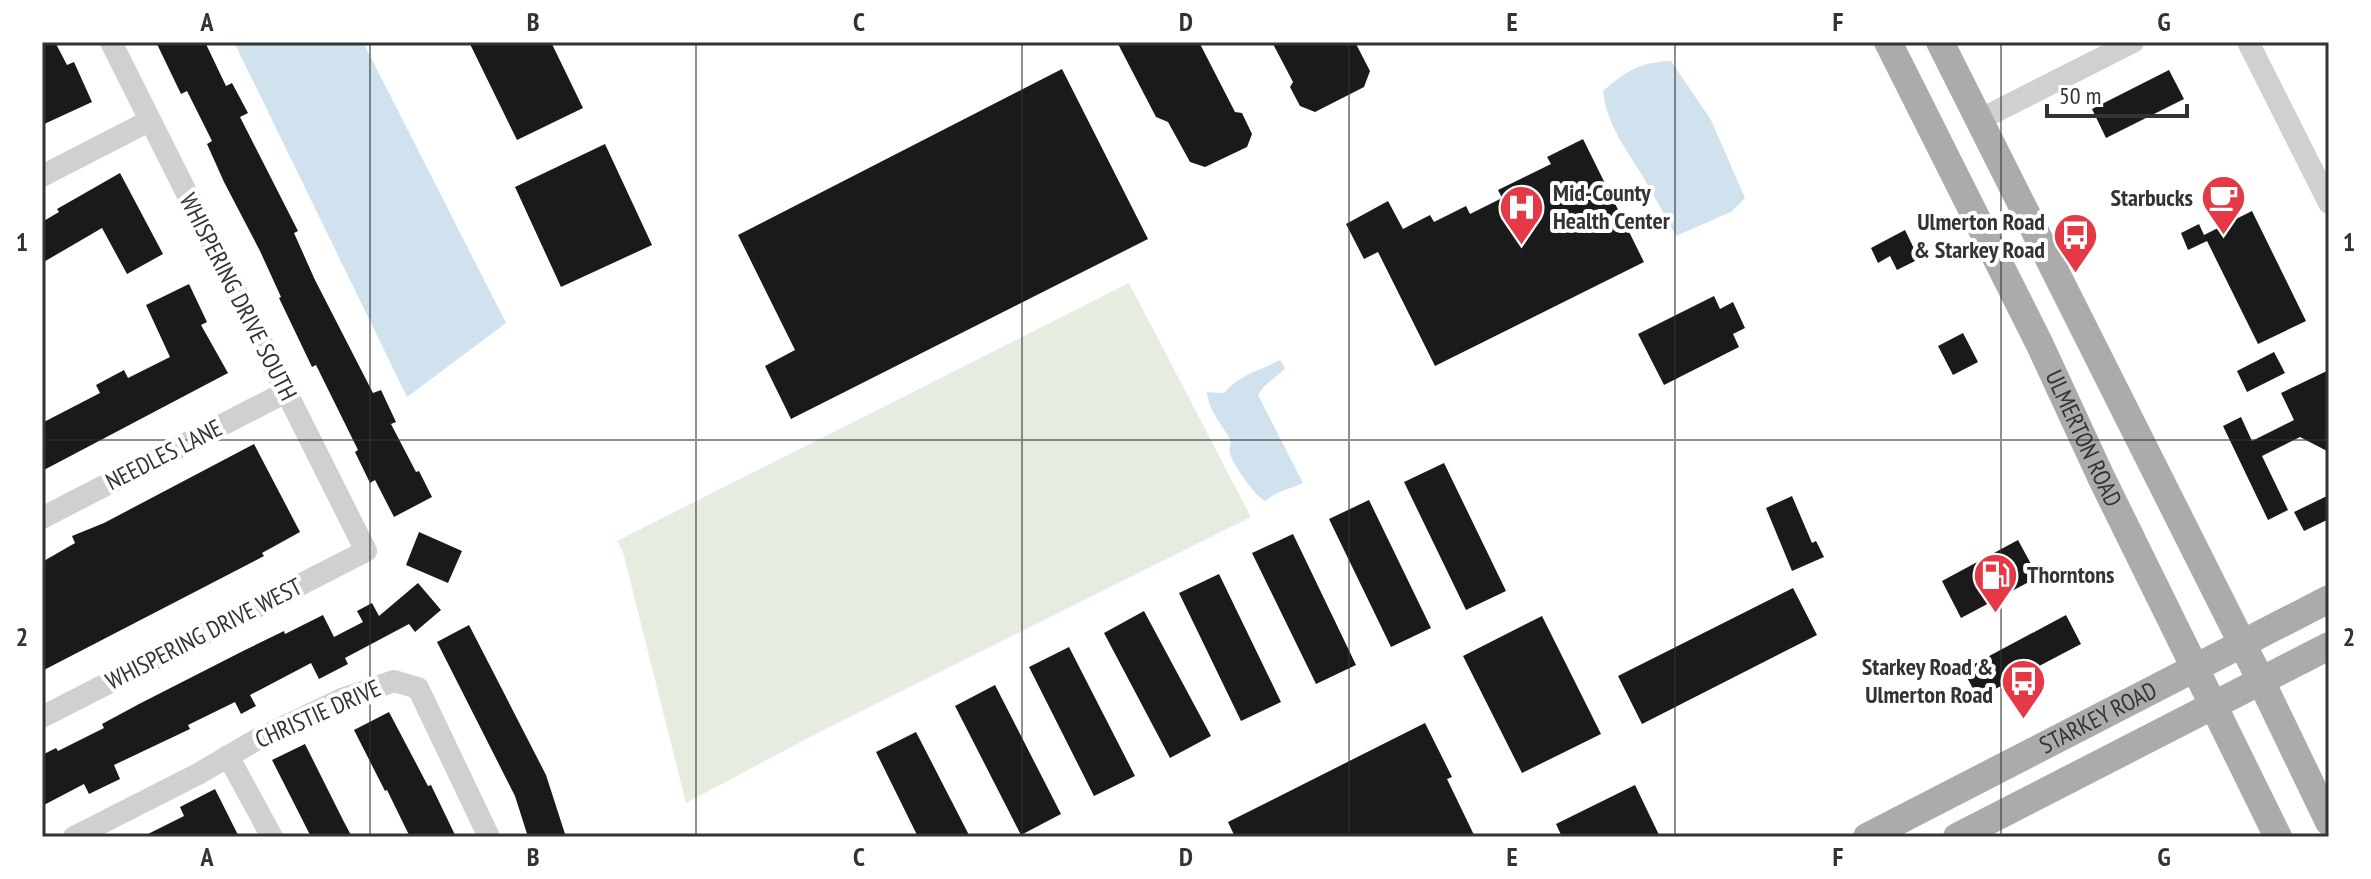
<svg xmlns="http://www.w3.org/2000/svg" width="2371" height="879" viewBox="0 0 2371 879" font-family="'PT Sans Narrow',sans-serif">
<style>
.green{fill:#e6ecdf}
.water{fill:#cfe2ee}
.building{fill:#1a1a1a}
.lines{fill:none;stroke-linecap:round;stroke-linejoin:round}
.minor{stroke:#d0d0d0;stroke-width:22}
.major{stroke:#ababab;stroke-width:28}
.grid{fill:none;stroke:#333;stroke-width:2;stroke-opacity:0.55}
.labels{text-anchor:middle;stroke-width:8;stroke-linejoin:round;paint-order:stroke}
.poi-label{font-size:24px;font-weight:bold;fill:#333;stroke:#fff;text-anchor:end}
.street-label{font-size:24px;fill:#333;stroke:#fff}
.neatline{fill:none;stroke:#333;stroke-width:3}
.grid-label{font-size:26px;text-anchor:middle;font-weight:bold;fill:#333}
</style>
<rect width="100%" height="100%" fill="#fff"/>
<path class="green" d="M1129 283 1251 517 825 729 686 803 623 552 617 541Z"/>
<path class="water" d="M234 42H363L506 323 407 397Z
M1671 61 1711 120 1745 198 1731 212 1676 236C1665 216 1654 195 1642 175 1625 147 1607 125 1603 91 1626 71 1641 62 1671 61Z
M1280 360 1285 368C1277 378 1264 383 1258 395L1303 483C1289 490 1277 490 1266 501 1255 497 1234 466 1230 454 1229 450 1230 445 1231 441 1222 423 1209 413 1207 392L1224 393C1240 374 1259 371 1280 360Z"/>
<path class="building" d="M42 42H55L67 65 74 62 92 102 42 125Z
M156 42H205L226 86 232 83 248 113 240 117 298 231 294 233 315 280 373 393 381 390 396 422 391 424 416 472 419 471 432 497 394 517 375 480 370 483 355 452 358 450 316 365 312 367 279 298 281 297 260 251 224 182 207 144 212 141 187 91 181 94Z
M469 42H551L583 108 517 140Z
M1117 42H1199L1235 112 1242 113 1252 134 1247 147 1205 167 1190 162 1168 122 1156 117Z
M1272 42H1355L1370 71 1364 87 1315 112 1300 106 1290 87 1293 82Z
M1062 69 1148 239 791 419 765 366 795 350 738 235Z
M2169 70 2184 99 2106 138 2092 109Z
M1583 139 1644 262 1435 366 1378 252 1364 259 1346 224 1388 201 1403 229 1430 215 1434 222 1466 206 1470 214 1502 198 1498 190 1551 164 1547 157Z
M605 144 652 245 561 287 515 187Z
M120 173 163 254 127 274 102 228 42 263V222L59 212 57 209Z
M2252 211 2306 321 2258 344 2207 241 2188 250 2181 233 2199 224 2204 235Z
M1905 230 1919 259 1897 270 1890 256 1878 263 1871 248Z
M189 284 207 322 201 325 228 373 42 471V423L100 393 96 385 124 370 128 378 170 357 146 305Z
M1714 296 1720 309 1733 302 1745 328 1733 334 1739 347 1664 385 1638 334Z
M1963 333 1978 362 1953 375 1938 346Z
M2274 352 2285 373 2247 392 2237 371Z
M2329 370V452L2300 437 2262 456 2288 510 2268 520 2223 426 2241 417 2252 441 2294 420 2281 393Z
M254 444 300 532 262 553 264 556 42 671V562L75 543 72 536 104 523Z
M1444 463 1506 591 1466 610 1404 482Z
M2329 495V519L2304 531 2294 512Z
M1792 496 1812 543 1816 541 1824 557 1792 571 1766 508Z
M1369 500 1431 628 1391 647 1329 519Z
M419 532 462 551 448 583 406 565Z
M1293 534 1356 665 1316 684 1252 553Z
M2018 540 2038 577 1961 618 1942 581Z
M1219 574 1281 702 1241 721 1179 593Z
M418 583 441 610 415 632 409 624 345 658 348 664 319 679 311 663 250 695 256 706 241 714 235 702 188 725 190 729 114 765 120 779 89 794 84 784 42 806V755L56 748 58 751 104 728 102 724 139 704 245 650 284 631 285 634 323 615 334 637 363 622 357 611 372 603 379 616Z
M1793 588 1817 635 1642 724 1618 676Z
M1144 611 1211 736 1170 758 1104 633Z
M2066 615 2081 644 1978 698 1963 670Z
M1542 616 1601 734 1522 773 1463 656Z
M469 625 546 775 566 837H528L515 796 437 642Z
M1069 647 1135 776 1094 796 1029 667Z
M995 685 1061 814 1021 835 955 706Z
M389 712 428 786 431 785 456 837H410L387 790 385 791 354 730Z
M1425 723 1452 777 1447 779 1475 837H1235L1228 822Z
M916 732 970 837H918L876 752Z
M305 744 343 820 352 837H311L303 821 272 760Z
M1635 785 1660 837H1562L1556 824Z
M215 789 239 837H142L184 816 180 807Z"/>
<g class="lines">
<path class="minor" d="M2248 42 2329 203
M1979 120 2133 42
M42 176 149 121
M42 518 286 392
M42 717 366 551 111 42
M228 756 272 837
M74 837 198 774 256 740 342 699 394 681 418 688 489 837"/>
<g class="major">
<path id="s1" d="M1888 42 2040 345 2101 477 2278 837"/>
<path d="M1940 42 2261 681 2329 822"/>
<path id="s2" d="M1867 837 2329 599"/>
<path d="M1957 837 2329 646"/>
</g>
</g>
<path class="grid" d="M370 42V837M696 42V837M1022 42V837M1349 42V837M1675 42V837M2001 42V837M42 440H2329"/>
<defs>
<symbol id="cafe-pin" viewBox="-11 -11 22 30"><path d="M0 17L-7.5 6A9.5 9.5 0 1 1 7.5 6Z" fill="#e63946" stroke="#fff"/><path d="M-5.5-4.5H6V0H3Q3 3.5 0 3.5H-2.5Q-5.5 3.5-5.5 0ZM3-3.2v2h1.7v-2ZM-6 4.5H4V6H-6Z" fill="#fff"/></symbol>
<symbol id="hospital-pin" viewBox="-11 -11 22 30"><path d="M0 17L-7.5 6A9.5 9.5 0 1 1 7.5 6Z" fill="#e63946" stroke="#fff"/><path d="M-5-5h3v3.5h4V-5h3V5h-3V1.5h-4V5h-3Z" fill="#fff"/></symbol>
<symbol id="bus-pin" viewBox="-11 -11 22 30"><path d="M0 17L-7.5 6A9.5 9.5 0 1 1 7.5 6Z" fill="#e63946" stroke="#fff"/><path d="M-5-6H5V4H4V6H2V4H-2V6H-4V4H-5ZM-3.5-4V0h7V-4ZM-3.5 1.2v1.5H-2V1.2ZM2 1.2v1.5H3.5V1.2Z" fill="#fff"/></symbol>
<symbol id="fuel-pin" viewBox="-11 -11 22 30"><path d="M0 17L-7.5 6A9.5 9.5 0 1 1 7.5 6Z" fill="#e63946" stroke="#fff"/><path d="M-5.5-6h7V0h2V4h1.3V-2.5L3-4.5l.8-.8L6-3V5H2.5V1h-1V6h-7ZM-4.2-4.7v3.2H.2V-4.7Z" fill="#fff"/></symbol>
</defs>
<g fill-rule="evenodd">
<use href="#cafe-pin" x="2198" y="172" width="51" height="69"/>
<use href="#hospital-pin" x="1496" y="182" width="51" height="69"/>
<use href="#bus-pin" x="2050" y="210" width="51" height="69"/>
<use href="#fuel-pin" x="1970" y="550" width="51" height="69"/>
<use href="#bus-pin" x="1998" y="656" width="51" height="69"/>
</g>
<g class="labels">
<g class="poi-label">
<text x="1553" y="201" text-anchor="start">Mid-County<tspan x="1553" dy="28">Health Center</tspan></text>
<text x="2193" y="206">Starbucks</text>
<text x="2045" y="230">Ulmerton Road<tspan x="2045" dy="28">&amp; Starkey Road</tspan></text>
<text x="2027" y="583" text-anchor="start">Thorntons</text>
<text x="1993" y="675">Starkey Road &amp;<tspan x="1993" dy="28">Ulmerton Road</tspan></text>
</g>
<g class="street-label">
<text transform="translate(238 297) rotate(63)" y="8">WHISPERING DRIVE SOUTH</text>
<text dy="8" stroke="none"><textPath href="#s1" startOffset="442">ULMERTON ROAD</textPath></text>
<text transform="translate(164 455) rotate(-27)" y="8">NEEDLES LANE</text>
<text transform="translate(204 634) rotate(-27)" y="8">WHISPERING DRIVE WEST</text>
<text transform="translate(318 714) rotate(-24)" y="8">CHRISTIE DRIVE</text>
<text dy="8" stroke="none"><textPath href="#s2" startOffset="260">STARKEY ROAD</textPath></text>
</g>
</g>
<rect width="2371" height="879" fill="none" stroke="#ffffff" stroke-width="88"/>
<path d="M2047 104v12h140v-12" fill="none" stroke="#333333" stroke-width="4"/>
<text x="2059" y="104" font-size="24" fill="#333333" stroke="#ffffff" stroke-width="6" paint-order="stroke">50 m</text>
<rect x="44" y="44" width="2283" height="791" class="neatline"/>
<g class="grid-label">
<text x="207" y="31">A</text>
<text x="533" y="31">B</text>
<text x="859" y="31">C</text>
<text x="1186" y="31">D</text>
<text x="1512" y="31">E</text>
<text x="1838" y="31">F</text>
<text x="2164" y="31">G</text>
<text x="22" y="251">1</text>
<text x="2349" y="251">1</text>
<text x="22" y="646">2</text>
<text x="2349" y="646">2</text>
<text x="207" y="866">A</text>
<text x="533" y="866">B</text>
<text x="859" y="866">C</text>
<text x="1186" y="866">D</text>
<text x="1512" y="866">E</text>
<text x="1838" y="866">F</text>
<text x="2164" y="866">G</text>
</g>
</svg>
